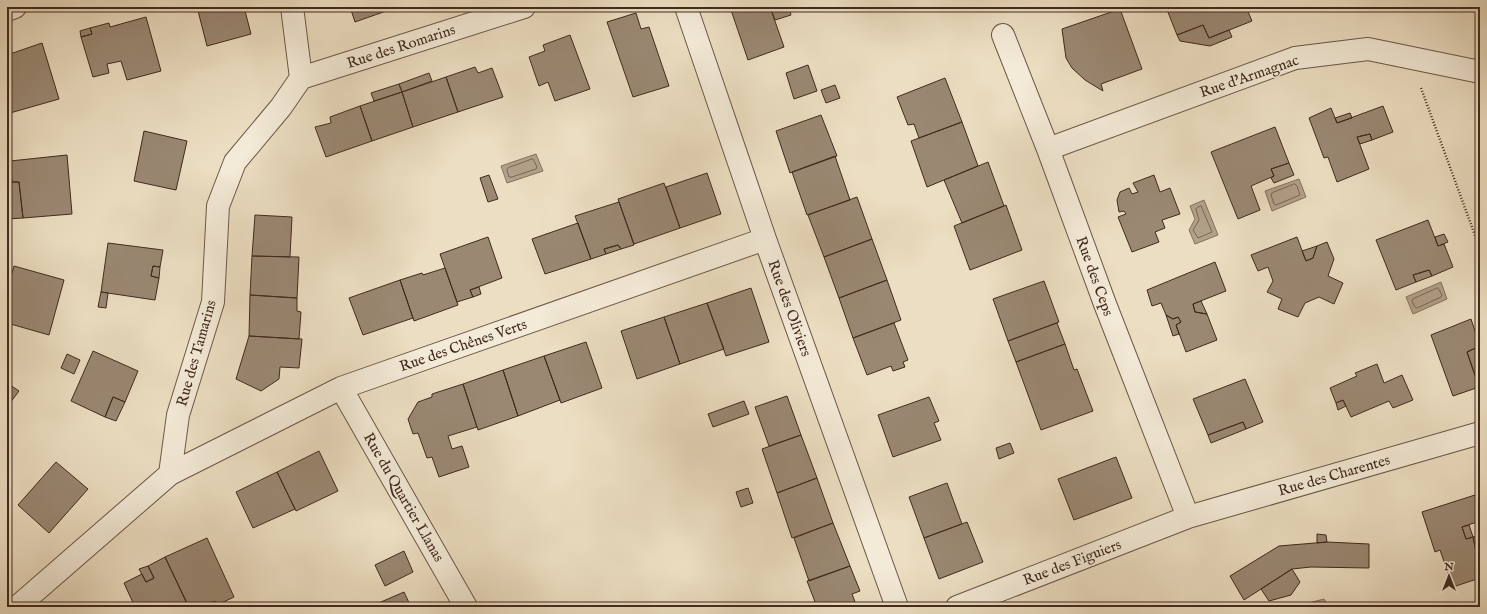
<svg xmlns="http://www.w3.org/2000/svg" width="1487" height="614" viewBox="0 0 1487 614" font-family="'IM FELL English',serif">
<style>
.water{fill:#b2a18a;stroke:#85715f}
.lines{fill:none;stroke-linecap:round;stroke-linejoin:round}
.shore{stroke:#7a6654;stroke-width:1}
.building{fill:#9a8873;stroke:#412a1e}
.minor-casing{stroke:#6c5747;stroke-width:24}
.path{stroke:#412a1e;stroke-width:2.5;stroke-dasharray:1 2;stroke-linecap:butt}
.minor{stroke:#f3ead7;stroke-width:22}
.labels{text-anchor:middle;stroke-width:3;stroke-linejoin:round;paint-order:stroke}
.street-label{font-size:15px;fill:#412a1e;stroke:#f3ead7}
</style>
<rect width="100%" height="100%" fill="#ecdec2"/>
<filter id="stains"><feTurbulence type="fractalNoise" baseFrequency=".005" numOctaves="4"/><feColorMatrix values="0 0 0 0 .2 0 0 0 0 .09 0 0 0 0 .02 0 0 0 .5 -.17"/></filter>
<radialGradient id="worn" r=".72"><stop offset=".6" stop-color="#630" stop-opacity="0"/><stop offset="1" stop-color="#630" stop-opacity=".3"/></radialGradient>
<path class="water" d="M536 154 543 171 507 183 501 166Z
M1299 179 1306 197 1272 211 1265 191Z
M1204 200 1218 235 1195 244 1189 230 1195 219 1190 206Z
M1441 282 1447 299 1413 314 1406 297Z
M1324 599 1329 607H1293Z"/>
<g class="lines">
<path class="shore" d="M533 159 537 167 536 169 512 177H509L507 170 508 168Z
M1295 184 1297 186 1300 195 1276 205 1274 204 1271 195 1272 193Z
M1201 206 1212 232 1198 238 1193 230 1199 220 1196 209Z
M1438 288 1442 295 1441 297 1417 308 1415 307 1412 301 1413 299Z"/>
</g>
<path class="building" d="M197 7H244L251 34 207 46Z
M350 7H388L389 10 355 22Z
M730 7H770L784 47 748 60Z
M770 7H789L791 15 775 20Z
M1166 7H1246L1252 21 1209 38 1203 25 1177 35Z
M1300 7H1310L1301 10Z
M1120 9 1142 69 1101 84 1103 91 1085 80 1072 68 1066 58 1062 29Z
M636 13 641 29 649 27 669 86 633 97 607 22Z
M146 17 161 71 127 80 121 61 107 64 109 73 93 77 81 37 92 34 90 28 109 23 110 27Z
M1203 25 1209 38 1229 30 1232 37 1210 46 1180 41 1177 35Z
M90 28 92 34 81 37 80 31Z
M570 35 590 89 555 101 548 82 539 86 529 57 545 51 543 45Z
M42 43 59 99 10 113 7 105V55Z
M808 65 817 91 794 99 786 73Z
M475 67 478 73 492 68 503 97 458 112 446 77Z
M429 73 432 81 402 92 399 84Z
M446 77 458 112 413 127 402 92Z
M945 78 962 122 919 138 914 124 908 125 897 97Z
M399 84 402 92 374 101 371 93Z
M835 85 840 98 826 103 821 90Z
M402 92 413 127 372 141 360 106Z
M360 106 372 141 326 157 315 127 331 123 330 117Z
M1383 106 1393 132 1372 140 1370 134 1357 137 1369 169 1337 182 1328 157 1324 158 1309 118 1331 108 1337 123Z
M1350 113 1352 118 1337 123 1335 118Z
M821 115 837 156 790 173 776 131Z
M962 122 978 166 927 187 911 141Z
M1275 127 1289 163 1271 169 1274 176 1251 186 1260 210 1238 219 1211 152Z
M144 131 187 141 176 190 134 181Z
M1370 134 1372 140 1360 144 1357 137Z
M67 155 72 214 23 218 19 182H12L10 161Z
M835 156 850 200 807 215 792 172Z
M988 162 1004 206 962 223 944 180Z
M1289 163 1294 175 1274 183 1271 178 1274 176 1271 169Z
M707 173 721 214 680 228 666 187Z
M489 175 498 199 488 202 480 178Z
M1154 175 1160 192 1170 188 1180 214 1162 220 1165 228 1155 232 1159 242 1132 252 1118 217 1126 214 1124 211 1119 212 1117 200 1120 192 1129 188 1132 194 1138 192 1133 183Z
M7 182H19L23 218 7 219Z
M664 183 680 228 634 244 618 199Z
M857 197 872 239 824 257 808 215Z
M619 202 634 245 621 249 618 245 604 249 606 254 591 259 575 216Z
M1006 205 1022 250 970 270 954 226Z
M255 215 292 217 290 257 252 256Z
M1428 220 1438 246 1444 244 1453 267 1432 276 1429 270 1413 275 1416 282 1396 290 1376 240Z
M578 223 591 259 545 274 532 239Z
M1444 234 1448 242 1438 246 1435 237Z
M488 237 502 278 470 290 473 297 457 302 440 254Z
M1297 237 1306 261 1313 258 1317 246 1327 242 1334 259 1328 276 1343 283 1334 304 1319 297 1305 303 1298 317 1278 309 1282 299 1267 292 1273 281 1268 267 1258 271 1251 255Z
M872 239 887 280 839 298 824 257Z
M108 243 163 250 160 267 153 266 151 276 159 278 155 300 101 292Z
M618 245 621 249 606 254 604 249Z
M1317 246 1313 258 1306 261 1302 251Z
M252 256 299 257 297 298 250 295Z
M1215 262 1226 291 1193 304 1195 312 1207 314 1217 340 1186 352 1176 325 1181 322 1178 317 1173 319 1166 315 1161 303 1152 306 1147 290Z
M14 266 64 280 49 335 7 323V291Z
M153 266 160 267 159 278 151 276Z
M445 268 458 305 414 321 400 280 422 273 423 275Z
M1429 270 1432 276 1416 282 1413 275Z
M400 280 413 318 363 335 349 298Z
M887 280 901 320 853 338 839 298Z
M1044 281 1059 322 1008 341 993 299Z
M479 287 481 294 473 297 470 290Z
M751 288 769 342 726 356 707 303Z
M101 292 108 293 106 308 98 307Z
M250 295 297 298V311L301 312 299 339 249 336Z
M1201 301 1207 314 1195 312 1193 304Z
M707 303 724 349 680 364 664 317Z
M1166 315 1173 319 1178 317 1181 322 1176 325 1179 334 1173 336Z
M664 317 680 364 637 379 621 331Z
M1471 319 1480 346 1467 352 1479 387 1453 396 1431 335Z
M894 323 908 360 903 362 905 367 893 371 891 366 867 375 853 338Z
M1057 323 1065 344 1016 362 1008 341Z
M249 336 302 339 299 368 280 367 279 379 261 391 236 379Z
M586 342 602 388 561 403 544 356Z
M1065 344 1074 370 1077 369 1093 411 1041 430 1016 362Z
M1480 346V353L1476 355 1480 367V386L1479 387 1467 352Z
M93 351 138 371 125 402 113 397 105 417 71 401Z
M67 354 80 360 74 374 61 368Z
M544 356 560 400 518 416 503 370Z
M1377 364 1384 383 1402 375 1413 400 1393 408 1389 401 1351 417 1343 400 1336 403 1330 388 1357 376 1355 373Z
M503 370 518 416 478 430 463 384Z
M1245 379 1263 422 1246 429 1243 422 1208 435 1193 399Z
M7 383 19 391 7 407Z
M463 384 477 427 448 436 452 449 462 446 469 467 439 477 432 457 427 458 418 433 413 434 408 419 418 402 432 397V394Z
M787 396 801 435 769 446 755 407Z
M113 397 125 402 116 421 105 417Z
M929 397 939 421 934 423 941 440 893 457 878 415Z
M1343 400 1346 406 1338 410 1336 403Z
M744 401 749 414 713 427 708 414Z
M1243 422 1246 429 1211 443 1208 435Z
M801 435 817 478 777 493 762 449Z
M1010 443 1014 453 999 459 996 448Z
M319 451 338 491 296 511 277 472Z
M1116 457 1132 498 1074 520 1058 479Z
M56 462 88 489 49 533 18 505Z
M277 472 295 509 253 528 236 492Z
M817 478 833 523 792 538 777 493Z
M947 483 962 524 924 538 909 497Z
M748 488 753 503 741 507 736 492Z
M1475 495 1480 510V521L1462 527 1466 539 1473 537 1476 551 1480 549V578L1453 587 1440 550 1435 552 1422 512Z
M967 522 983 562 939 579 924 538Z
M833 523 850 566 809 581 794 538Z
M1469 525 1473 537 1466 539 1462 527Z
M1317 534 1326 535 1327 542 1317 543Z
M1479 535 1480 549 1476 551 1473 537Z
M207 538 234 597 217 605 215 601 202 607H189L165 557Z
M1327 542 1369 544V568L1311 567 1292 569 1244 600 1230 576 1279 546Z
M404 551 413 572 385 586 375 565Z
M165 557 188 606 186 607H135L124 583 142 574 146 582 154 578 148 566Z
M148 566 154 578 146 582 139 569Z
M850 566 860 591 852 594 857 607H817L807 581Z
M1292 569 1300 582 1291 595 1269 601 1261 589Z
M404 592 411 607H375L374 605Z"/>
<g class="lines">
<defs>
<path id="minor" d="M686 7 765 239 897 607
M7 10 15 7
M1003 35 1048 149 1105 304 1188 517
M301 78 524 7
M1048 149 1295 58 1368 49 1480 72
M341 388 466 607
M170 474 178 415 213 302 218 206 235 162 281 107 301 78 292 7
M17 607 170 474 341 388 765 239
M957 607 1188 517 1480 433"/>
</defs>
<use href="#minor" class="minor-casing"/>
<path class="path" d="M1421 88 1480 249"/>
<use href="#minor" class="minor"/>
</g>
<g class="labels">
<g class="street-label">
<text transform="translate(401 46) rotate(-18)" y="5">Rue des Romarins</text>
<text transform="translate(1249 76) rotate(-19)" y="5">Rue d'Armagnac</text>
<text transform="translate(1095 276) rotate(70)" y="5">Rue des Ceps</text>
<text transform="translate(790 308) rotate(70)" y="5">Rue des Oliviers</text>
<text transform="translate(463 345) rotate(-19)" y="5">Rue des Chênes Verts</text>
<text transform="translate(196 353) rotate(-74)" y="5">Rue des Tamarins</text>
<text transform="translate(1334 475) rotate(-16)" y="5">Rue des Charentes</text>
<text transform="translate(404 497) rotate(60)" y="5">Rue du Quartier Llanas</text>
<text transform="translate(1072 562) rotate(-21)" y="5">Rue des Figuiers</text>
</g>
</g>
<rect width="1487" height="614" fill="none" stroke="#ecdec2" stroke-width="24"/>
<rect x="8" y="8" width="1471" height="598" fill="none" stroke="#412a1e" stroke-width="2"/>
<rect x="12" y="12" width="1463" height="590" fill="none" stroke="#412a1e"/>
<g transform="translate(1449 576)" stroke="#f3ead7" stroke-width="3" paint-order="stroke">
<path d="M0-3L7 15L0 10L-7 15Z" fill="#412a1e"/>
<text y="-6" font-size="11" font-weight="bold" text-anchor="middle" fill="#412a1e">N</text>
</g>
<rect width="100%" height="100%" filter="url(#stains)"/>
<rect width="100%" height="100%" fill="url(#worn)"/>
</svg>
